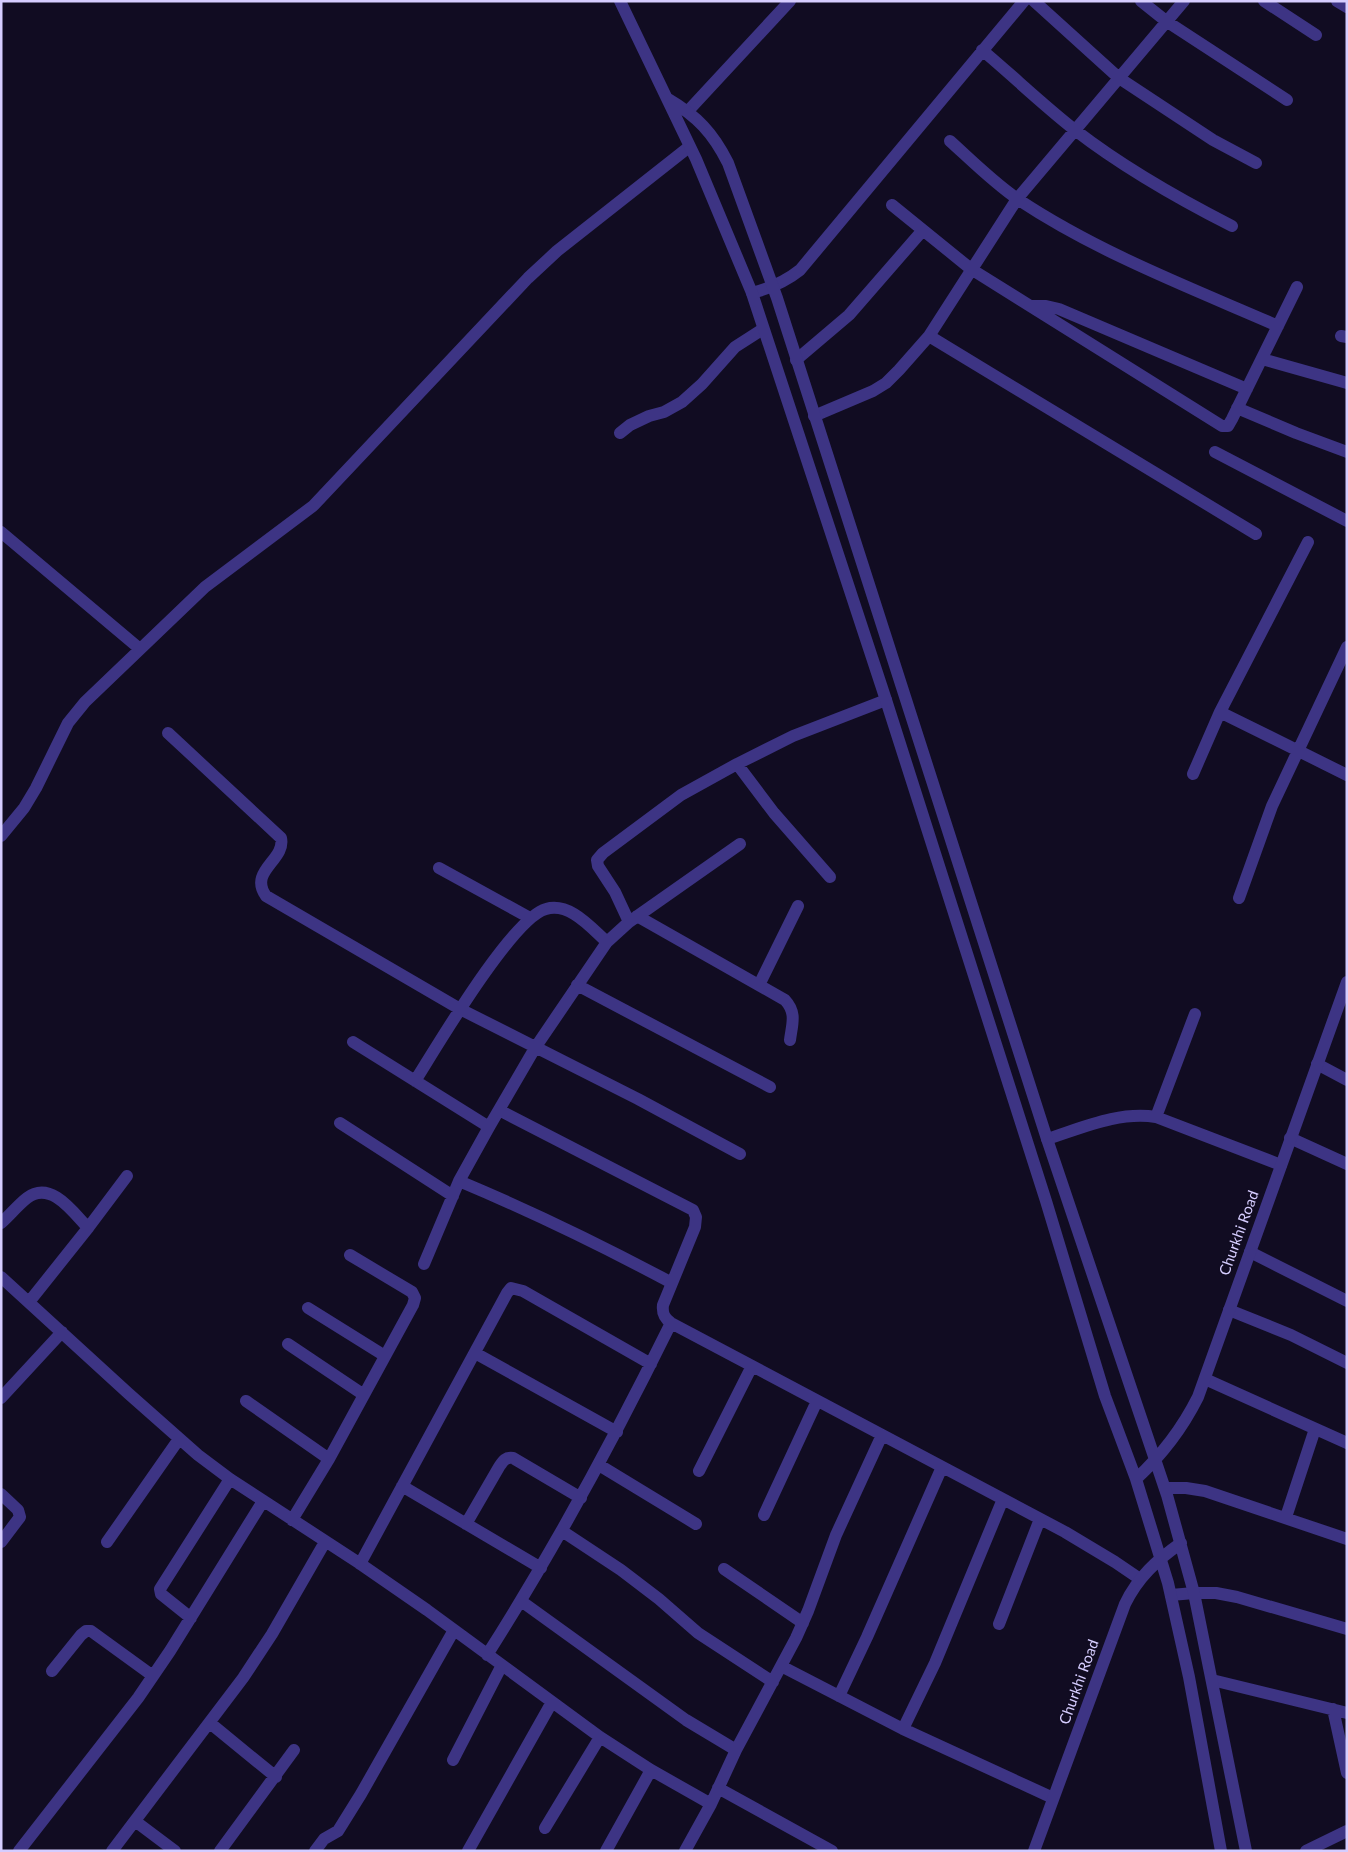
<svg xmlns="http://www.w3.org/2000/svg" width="1348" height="1852" viewBox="0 0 1348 1852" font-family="Lato,sans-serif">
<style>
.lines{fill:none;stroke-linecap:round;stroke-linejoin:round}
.minor{stroke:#3d3484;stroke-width:12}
.tertiary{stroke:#3d3484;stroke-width:12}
.labels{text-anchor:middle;stroke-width:4;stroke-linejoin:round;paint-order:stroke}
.street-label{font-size:15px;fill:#d6cdff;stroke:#110c22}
</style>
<rect width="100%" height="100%" fill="#110c22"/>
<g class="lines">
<path class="minor" d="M1034 1 1119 78 1213 140 1256 163
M1141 1 1166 21 1287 100
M1264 1 1316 35
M1337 1 1347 7
M982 50C1013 76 1043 105 1075 130 1124 168 1177 198 1232 226
M688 111 790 1
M950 141C971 160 995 184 1019 200 1099 253 1191 288 1278 326
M892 205 971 269 1222 426H1228L1232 419 1297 287
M752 293C771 288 785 282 800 270L1024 1
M1030 306H1046L1059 309 1247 389
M929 336 1256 534
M1341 336 1347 337
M1262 359 1347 383
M796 360 849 315 923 230
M1237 408 1296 433 1347 452
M814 416 873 391 886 383 899 370 929 336 1017 199 1184 1
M620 433 630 425 649 416 664 412 682 402 702 384 735 347 763 329
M1215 452 1347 521
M1 532 140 649
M1220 712 1347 775
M168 733 281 838C286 860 248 871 266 896L460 1009 638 1099 740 1154
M737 764 774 813 830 877
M1193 774 1220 712 1308 542
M1 836 24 808 36 788 68 723 85 702 205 587 313 506 528 278 557 251 689 147
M439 868 530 918
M1239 898 1272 806 1347 647
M637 916 785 1000C797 1013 792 1024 790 1040
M629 922 615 892 598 866 597 860 603 853 681 795 737 764 793 736 886 700
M577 985 770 1087
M759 985 798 906
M353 1042 489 1127
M1317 1064 1347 1080
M415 1081C436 1048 512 918 546 909 570 902 591 928 607 942
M499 1110 693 1210 696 1217 695 1227 663 1305C662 1313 664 1318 671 1323L1065 1532 1115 1562 1140 1579
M1156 1117 1195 1014
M340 1123 453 1196
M1290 1138 1347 1164
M1047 1139C1082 1128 1119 1111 1156 1117L1281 1165
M459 1181C533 1212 601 1245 672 1283
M1 1223C10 1215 18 1205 27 1198 51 1180 73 1212 88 1228
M1250 1252 1347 1301
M424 1264 459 1181 489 1127 535 1048 607 942 629 922 740 844
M1 1277 129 1394 198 1455 230 1479 359 1563 427 1610 600 1737 651 1770 711 1804
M29 1302 88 1228 127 1176
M308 1308 385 1356
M1229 1310 1291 1335 1347 1363
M288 1344 364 1395
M475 1353 617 1432
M1205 1379 1347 1443
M1 1398 62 1332
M246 1401 329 1459
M599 1465 696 1524
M699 1471 752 1366
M402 1486 541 1568
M1165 1488H1186L1205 1491 1347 1539
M1 1494 18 1510 20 1517 1 1542
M764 1515 817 1401
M1286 1517 1315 1429
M292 1520 329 1459 413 1305 415 1298 412 1292 350 1255
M466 1524 499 1467C503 1461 505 1457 513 1458L581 1498
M562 1531 621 1570 659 1599 698 1633 773 1682
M107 1542 179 1439
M360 1564 507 1293 511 1288 523 1291 651 1364
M724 1569 803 1623
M1171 1595 1194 1593H1216L1237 1597 1347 1629
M521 1601 686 1720 736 1750
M191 1618 161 1594 160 1589 230 1479
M999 1624 1040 1519
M487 1655C555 1548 615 1437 671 1323
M781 1666 903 1729 1053 1798
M52 1671 81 1635 86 1631H91L153 1676
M1212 1680 1347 1713
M839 1696 867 1637 942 1467
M1333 1709 1347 1773
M210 1723 276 1777
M903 1729 935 1663 1003 1499
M453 1760 502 1665
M718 1788 832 1851
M135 1821 175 1851
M545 1828 600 1737
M19 1851 138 1698 170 1651 263 1501
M112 1851 243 1678 272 1634 325 1542
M220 1851 294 1750
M315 1851 324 1839 338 1831 361 1794 454 1630
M468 1851 552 1702
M606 1851 651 1770
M685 1851 711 1804 736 1750 796 1638 808 1611 836 1535 882 1435
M1306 1851 1347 1831"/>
<path class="tertiary" d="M620 1 696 159 752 293 886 700 1046 1201 1105 1396 1136 1479 1168 1583 1189 1677 1221 1851
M668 99C697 116 713 133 728 163L777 298 1047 1139 1167 1495 1194 1593 1246 1851
M1136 1479C1162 1455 1182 1429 1198 1397L1347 982
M1034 1851 1125 1604C1138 1577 1157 1560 1181 1543"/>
</g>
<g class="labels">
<g class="street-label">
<text transform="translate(1239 1233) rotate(-70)" y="5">Churkhi Road</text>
<text transform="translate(1079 1682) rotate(-70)" y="5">Churkhi Road</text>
</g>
</g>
<rect width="1348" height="1852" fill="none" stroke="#d6cdff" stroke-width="5"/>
</svg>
